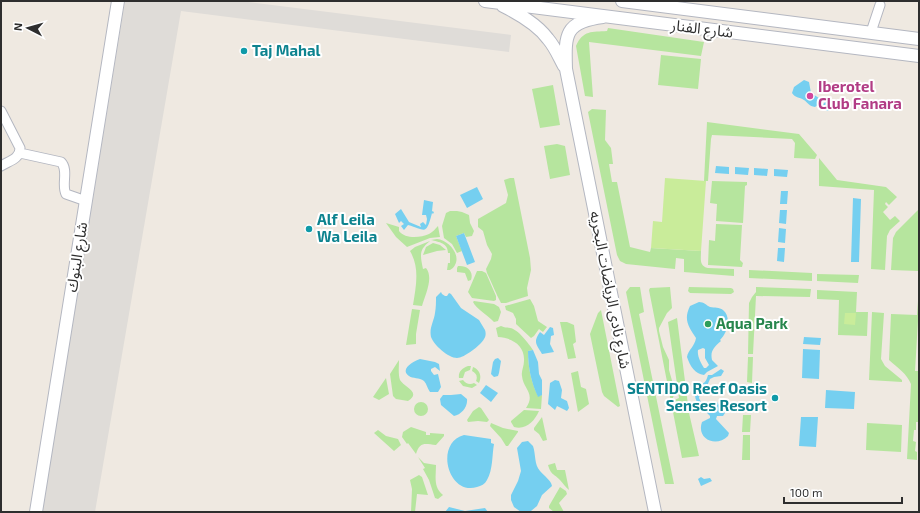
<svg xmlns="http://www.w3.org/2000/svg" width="920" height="513" viewBox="0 0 920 513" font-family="'Exo 2','Noto Sans Arabic',sans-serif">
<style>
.green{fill:#b6e59e}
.pitch{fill:#c9ec9a}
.plaza{fill:#dfdcd8}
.water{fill:#75cff0;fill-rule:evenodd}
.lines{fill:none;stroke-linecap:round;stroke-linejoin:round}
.street-casing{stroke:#b4b7c1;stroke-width:11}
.secondary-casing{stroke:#b4b7c1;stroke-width:14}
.street{stroke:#fff;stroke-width:9}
.secondary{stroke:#fff;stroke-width:12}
.culture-dot{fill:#0f9aa8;stroke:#fff;stroke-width:1.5}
.hotel-dot{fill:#d1479c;stroke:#fff;stroke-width:1.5}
.leisure-dot{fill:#2e9e5b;stroke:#fff;stroke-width:1.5}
.labels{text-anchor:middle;stroke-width:4;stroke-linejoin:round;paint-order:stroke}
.street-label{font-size:15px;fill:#2e2e2e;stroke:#fff}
.culture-label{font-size:15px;font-weight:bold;fill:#0d838f;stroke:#fff;text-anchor:start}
.hotel-label{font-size:15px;font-weight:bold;fill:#b23c85;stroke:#fff;text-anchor:start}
.leisure-label{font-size:15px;font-weight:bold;fill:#27864d;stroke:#fff;text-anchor:start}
</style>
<rect width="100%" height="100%" fill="#efe9e1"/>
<path class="green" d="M608 28 704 42 701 56 589 42 593 97 585 96 576 46C583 30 592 32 607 31Z
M661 55 701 59 698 89 658 85Z
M553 85 560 125 540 128 532 89Z
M592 109 606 110 605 140 611 148 613 164H609L612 182H617L630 247 650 252 651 248 701 251C701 259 699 266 708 268L734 269V276L684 272V259L676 258 675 269 626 264 620 261 617 255 588 112Z
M707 122 799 134 817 155 815 159 794 158 795 143 792 139 712 135 711 139 708 181H704Z
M557 144 565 146 570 175 550 179 544 146Z
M819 158 837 180 886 187 897 197 889 205 886 202 885 204 888 207 883 212 890 220 895 216 900 221 890 230 887 236 885 270 871 269 874 190 819 186Z
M510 178H514L530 258 531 270 527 288 528 296 506 303H501C496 294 492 283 487 273L486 269 491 259 492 254 487 245 483 231 478 227V219L506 203 508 195 504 180Z
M712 181 747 182V185L745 186 743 223 716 221 717 204 710 203Z
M919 209V283H918V271L891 270 893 238 896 232Z
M457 211 462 212 469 215 470 223 474 231 472 236 466 237 464 233 456 236 462 251 457 253 452 244 444 238 442 226 446 213 450 211Z
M386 223 399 227V231C405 239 420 238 429 234 433 232 435 229 438 226L440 237 430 238 407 247 396 237Z
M716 224 742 225 740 260 743 263 742 267 708 265 709 240 715 241Z
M437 239C448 240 461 254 455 265 454 267 452 269 450 270H447L448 263H450V253H448C448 243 439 242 431 240Z
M430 241C419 250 420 254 423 269L426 268C434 278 425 295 422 306L413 305C416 286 420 268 410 251L415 247Z
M433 243 440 245 446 250 437 251 423 255 426 247Z
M458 266C467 265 474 271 471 280L468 281 465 273 457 272V268Z
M749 270 812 273V281L749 278Z
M477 271H482L486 273 496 296V300L494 301 472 298 468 292Z
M817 274 859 275 858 283 817 281Z
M630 287H640L644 312 639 314 674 484H665L626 292Z
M670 287 672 308 667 313 659 328V331L663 347 669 360V370L675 391 672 401 679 398 668 322 677 318 689 413 699 456 682 458 649 290 650 288Z
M689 287 731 288 733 289 734 292 731 294 690 293 688 291Z
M756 287 811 289 810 297 756 296 753 354H748L749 303 752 297 756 292Z
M817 290 857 292 856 312H868L867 336 838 335 839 300 817 299Z
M530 299 534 306 538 321 547 327 543 332 539 329 534 336 531 338 516 324V319L513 313 506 310 505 306Z
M474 301 494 304 499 307 501 312 498 321 494 322C488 315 476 309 473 302Z
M918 301H919V321H918L915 371H919V422H916V430H914L913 441 916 442 915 451 917 452V460L907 459 911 384C907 374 898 368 889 360L891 314 917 315Z
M412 309 420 310 416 334V344L406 345Z
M601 310 620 406 618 407 604 396 602 392 590 334 598 313Z
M872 312 884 313 881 359 885 366 902 380V382L869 380Z
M560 322H567L574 325 576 342 573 344 576 358 568 359Z
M501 326C505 328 506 327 510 328 518 329 529 344 533 350L528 351C528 367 531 382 538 396L542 395 541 409 526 408C536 393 523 389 522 376 521 371 524 367 524 361 525 345 512 338 498 337L496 328Z
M748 357H753L752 383 747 382Z
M399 360C399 366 398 374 400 380 404 387 422 392 408 401L396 399 393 396 390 374Z
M468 366H471L470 370 465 372 463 378H459C458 372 462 368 468 366Z
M473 367C480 370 482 376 479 383L476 381C478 376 476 373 472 371Z
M578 371 581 387 586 389 589 404 578 412 571 373Z
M386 378 389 394 379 400 373 397Z
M463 380C466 384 470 385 474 383L477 385 472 388 463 386 459 381Z
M414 409a7 7 0 1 1 14 0a7 7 0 1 1-14 0Z
M479 407 481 408 489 420 487 422 478 421 468 422 467 420 473 411Z
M524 410 539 411C534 422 526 430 514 427L511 422V421Z
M743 415H751L750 432H742Z
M542 417 547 440 543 441 539 434 534 430V428Z
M491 423 503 428 518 431V432L508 446H506L501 438 490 426Z
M867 423 902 425 901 452 866 450Z
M411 427 426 432V435H430V433L444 434V436L436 445C425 444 420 441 416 454L408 443 407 444 402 437 403 432Z
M378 430 386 436 398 439 401 445 394 451 374 433Z
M743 435H750V460H742Z
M418 457 424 463 436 465C436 476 433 487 443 495L438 499 435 498 429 480 423 469 425 468Z
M555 463 557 470H565L569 490C565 487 563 483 560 480 553 473 551 475 548 465Z
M419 475 422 477 428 495 417 494 415 512H411L412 489 410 480Z
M560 487 566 491 567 494 559 503 564 512H554L549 508V506Z"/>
<path class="pitch" d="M665 178 706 181 701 251 651 248 653 221 662 222Z
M845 313H856L855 325 844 324Z"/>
<path class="plaza" d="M125 1H240L511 35 509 52 181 11 95 512H42Z"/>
<path class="water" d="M804 80 809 82 811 93 819 98V104L815 107C809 106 808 103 804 100 799 97 795 98 792 93L794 87Z
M823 106a5 5 0 1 1 10 0a5 5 0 1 1-10 0Z
M716 166 729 167V174L715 173Z
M735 167 749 168 748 175 735 174Z
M754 168 768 169 767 176 754 175Z
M774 169 788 170 787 177 774 176Z
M477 187 483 199 467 208 460 195Z
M781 191H788L787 204H780Z
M853 198 861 199 859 262H851Z
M424 200 433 202 432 211 434 212 433 214 432 213C426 236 426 230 408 225L404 230 401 226 404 224 401 221 399 223 395 214 401 209 409 222 421 227 420 224 423 222 426 225 427 219 426 215H422Z
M780 210H787L786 224 779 223Z
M779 228 786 229 785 243 778 242Z
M464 233 475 262 467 265 456 236Z
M778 248H785L784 262 777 261Z
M441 292 442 294 445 296H447L449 293 451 294 461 308 479 320 485 330C486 333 486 336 484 339 481 345 464 358 457 358 448 358 434 345 431 337 429 328 434 321 435 313 436 307 436 302 436 297Z
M699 302C704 302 706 305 710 307 715 308 719 307 723 310 732 317 727 334 720 340L721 341C714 347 710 351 712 360L718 366 707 372 704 375C695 374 690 366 687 357 688 350 695 346 696 338 689 327 683 320 690 306ZM703 348 705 349V358L709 365 706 368H704C701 363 697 356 698 350Z
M550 327 553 328 554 335 551 336 550 344 554 352 542 354C536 344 533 342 540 332L544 335Z
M804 337 821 338 820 345 803 344Z
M803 349 820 350 819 379 802 378Z
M533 350 538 362 539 374 542 380V395L538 397C531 382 528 367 528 351Z
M498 358 501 361 499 373 498 376 494 377 491 374 493 362 495 359Z
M420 359 435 362 439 364 440 371 435 367 431 369V371L434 375 438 374 441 387 438 392H430C427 388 427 384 424 381 419 377 413 379 409 376 399 369 414 361 420 359Z
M721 369 724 371 721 376 714 377 710 379 707 386 700 394 699 398 701 402 708 405 717 402 725 413 723 416H717L716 419 729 433 728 436C716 448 696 439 702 422L710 418V416C703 408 688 399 699 387 704 382 706 383 708 375H712Z
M555 380 559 381 562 390 561 398 567 401 569 408 567 411 557 406 555 410 548 404 550 383Z
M486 385 498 393 491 402 480 393Z
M826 390 855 392 854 409 825 408Z
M461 394 467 399C468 407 461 415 454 416L441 405 440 399 443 395H451Z
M801 417H818L816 447 799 446Z
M464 435 491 439V443L494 444C492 455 493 470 487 480 485 484 481 486 477 487 448 496 434 443 464 435Z
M528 441 533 446C536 455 534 464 540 471 544 476 551 480 552 486L542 495 537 506 531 511 521 512 514 507 511 500V495L518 481 521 471 517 448 522 442Z
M701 477 704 479 710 478 712 481 701 486 698 479Z
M449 507 465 511 485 508 488 512H445Z"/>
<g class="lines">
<defs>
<path id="street" d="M871 32 880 5
M1 111 20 148C20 159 9 161 1 166
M20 153 61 162C69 170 61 185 66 194L86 201"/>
<path id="secondary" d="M485 1 919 56
M622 1 919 39
M503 6C519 14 537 24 548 39 555 47 559 57 564 66
M603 17C564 22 565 35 566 69L655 512
M36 512 118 1"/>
</defs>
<use href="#street" class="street-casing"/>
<use href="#secondary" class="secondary-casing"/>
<use href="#street" class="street"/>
<use href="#secondary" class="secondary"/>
</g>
<g class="culture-dot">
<circle cx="244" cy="51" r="4"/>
<circle cx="309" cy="229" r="4"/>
<circle cx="775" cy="398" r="4"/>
</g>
<circle class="hotel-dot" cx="810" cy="96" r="4"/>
<circle class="leisure-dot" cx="708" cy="324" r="4"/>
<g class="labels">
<g class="street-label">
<text transform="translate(702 29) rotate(7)" y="5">شارع الفنار</text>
<text transform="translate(77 257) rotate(-81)" y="5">شارع البنوك</text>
<text transform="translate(610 290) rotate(79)" y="5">شارع نادى الرياضات البحريه</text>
</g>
<g class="culture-label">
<text x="252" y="56">Taj Mahal</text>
<text x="317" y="225">Alf Leila<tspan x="317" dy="17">Wa Leila</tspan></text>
<text x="767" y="394" text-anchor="end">SENTIDO Reef Oasis<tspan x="767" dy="17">Senses Resort</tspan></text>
</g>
<g class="hotel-label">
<text x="818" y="92">Iberotel<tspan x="818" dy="17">Club Fanara</tspan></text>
</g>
<g class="leisure-label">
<text x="716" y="329">Aqua Park</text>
</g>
</g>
<rect width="920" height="513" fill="none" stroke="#2e2e2e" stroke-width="4"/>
<g transform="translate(28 28) rotate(276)" stroke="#ffffff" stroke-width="3" paint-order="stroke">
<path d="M0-3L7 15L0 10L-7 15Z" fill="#2e2e2e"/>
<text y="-6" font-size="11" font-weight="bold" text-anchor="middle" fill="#2e2e2e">N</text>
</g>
<path d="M784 497v6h118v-6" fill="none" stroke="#2e2e2e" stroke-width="2"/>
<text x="790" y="497" font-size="12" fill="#2e2e2e" stroke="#ffffff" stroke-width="3" paint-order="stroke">100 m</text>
</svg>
